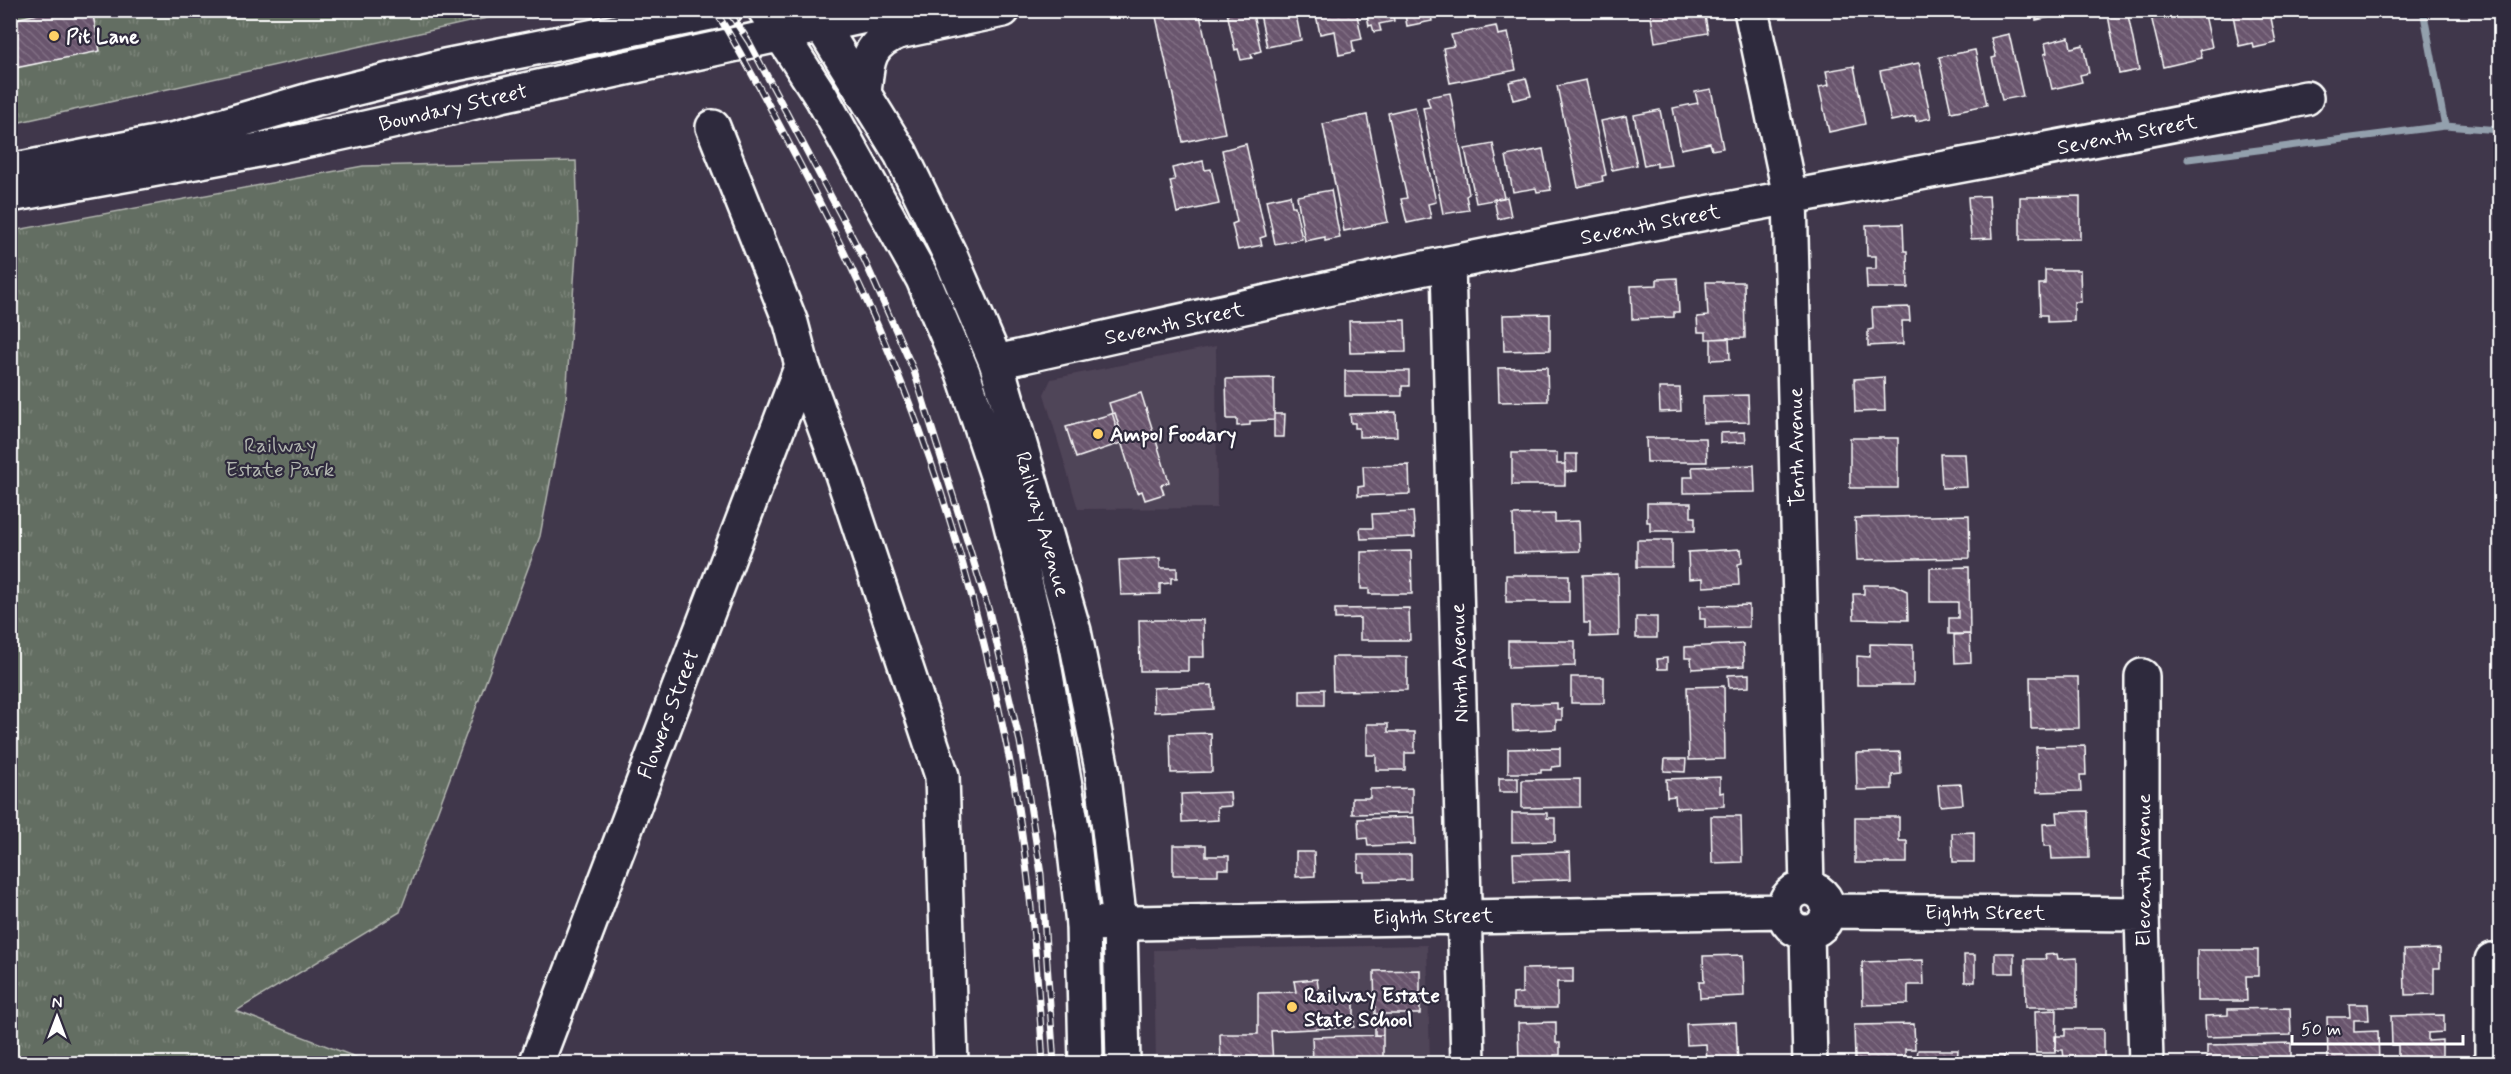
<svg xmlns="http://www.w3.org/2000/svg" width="2511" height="1074" viewBox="0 0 2511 1074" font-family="Mynerve,sans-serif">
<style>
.built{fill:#504458}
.park{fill:url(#park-tufts);stroke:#b2b6b0;stroke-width:1.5}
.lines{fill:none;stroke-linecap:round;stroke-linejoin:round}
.stream{stroke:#93a0ad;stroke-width:7}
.building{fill:url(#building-back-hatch);stroke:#fff;stroke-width:1.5}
.minor-casing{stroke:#fff;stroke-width:38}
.major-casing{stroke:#fff;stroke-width:38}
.minor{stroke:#2f2a3d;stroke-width:33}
.major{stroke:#2f2a3d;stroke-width:33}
.rail-casing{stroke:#fff;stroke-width:7}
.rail{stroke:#2f2a3d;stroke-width:4.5;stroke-dasharray:14;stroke-linecap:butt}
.poi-dot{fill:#ffd166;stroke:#2f2a3d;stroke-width:2}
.labels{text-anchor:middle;stroke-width:4.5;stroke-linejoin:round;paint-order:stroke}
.poi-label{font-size:21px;font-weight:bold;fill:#fff;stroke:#2f2a3d;text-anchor:start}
.street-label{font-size:21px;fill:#fff;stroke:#2f2a3d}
.park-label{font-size:21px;fill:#b2b6b0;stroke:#2f2a3d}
</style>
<defs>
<pattern id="park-tufts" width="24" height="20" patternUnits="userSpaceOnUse" patternTransform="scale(1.5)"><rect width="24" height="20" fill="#646e62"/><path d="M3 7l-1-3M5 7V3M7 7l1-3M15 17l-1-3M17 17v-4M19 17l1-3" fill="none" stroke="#7b847a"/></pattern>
<pattern id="building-back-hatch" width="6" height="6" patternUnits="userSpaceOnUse" patternTransform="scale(1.5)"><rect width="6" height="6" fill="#69556d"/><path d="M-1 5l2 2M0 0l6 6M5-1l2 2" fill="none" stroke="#806e83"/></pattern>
</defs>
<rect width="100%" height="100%" fill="#40374b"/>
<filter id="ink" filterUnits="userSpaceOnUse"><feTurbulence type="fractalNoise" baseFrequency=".0167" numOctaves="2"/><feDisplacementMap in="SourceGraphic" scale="12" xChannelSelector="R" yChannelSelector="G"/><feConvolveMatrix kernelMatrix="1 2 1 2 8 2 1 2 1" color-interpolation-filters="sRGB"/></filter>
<g filter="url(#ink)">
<path class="built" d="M1216 346 1217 508 1078 509 1044 394 1051 379Z
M1427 945 1430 1063H1156L1154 950Z"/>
<path class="park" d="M11 10 518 11 11 124Z
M576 161 578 224 566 398 540 536 400 912 236 1011 371 1063H11V231L363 166Z"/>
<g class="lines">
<path class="stream" d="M2423 10 2445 126
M2188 159 2445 126 2500 130"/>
</g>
<path class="building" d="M57 10H92L100 51 10 69V20Z
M1161 10H1199L1225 133 1183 142 1155 12Z
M1232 10H1252L1261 51 1251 54 1252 58 1241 60 1238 49 1235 50 1227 12Z
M1259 10H1295L1301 40 1267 47Z
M1315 10H1356L1362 39 1352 41 1354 52 1339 55 1335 31 1320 34Z
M1366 10H1392L1394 21 1379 24 1381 31 1374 32 1372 25 1369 26Z
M1404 10H1430L1432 21 1407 26Z
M1650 10H1704L1708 33 1655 42Z
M2035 10H2080V11L2036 20Z
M2107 10H2127L2139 70 2119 74Z
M2176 10H2204L2212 47 2200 50 2202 58 2163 67 2151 16Z
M2232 10H2272L2273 18H2271L2276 43 2254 48 2253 43 2239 46Z
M1496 26 1498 35 1508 33 1516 70 1450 83 1443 48 1454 46 1451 35Z
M2009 34 2023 96 2002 100 1992 58 1996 57 1991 38Z
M2069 37 2071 48 2083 45 2089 73 2080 75 2082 82 2052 89 2044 54 2047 53 2045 43Z
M1975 50 1987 105 1951 112 1939 57Z
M1919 63 1931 118 1916 121 1915 116 1891 121 1880 71Z
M1854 66 1865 124 1829 132 1819 87 1829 85 1826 71Z
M1526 78 1531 96 1513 100 1509 82Z
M1586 80 1606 175 1602 176 1603 181 1578 187 1557 86Z
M1711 89 1723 148 1712 150 1710 143 1681 149 1673 108 1698 103 1695 92Z
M1450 93 1469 194 1466 196 1469 210 1443 214 1423 108 1430 107 1427 97Z
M1415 107 1436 202 1428 204 1431 218 1407 223 1401 199 1407 198 1388 113Z
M1660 110 1671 165 1657 167V163L1644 166 1634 115Z
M1367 115 1388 222 1344 231 1323 124Z
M1626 116 1637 165 1612 170 1601 121Z
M1246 144 1266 236 1260 238 1262 245 1238 250 1232 224 1237 222 1222 150Z
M1493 144 1504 198 1476 203 1465 149Z
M1543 149 1551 190 1537 192 1536 188 1513 192 1506 156Z
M1203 161 1205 170 1211 169 1219 204 1177 213 1170 181 1175 180 1172 168Z
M1331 190 1340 238 1325 241V237L1305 241 1297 196Z
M1290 195 1292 206H1295L1302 239 1275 244 1266 200Z
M1989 196 1992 238 1971 239 1968 197Z
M2080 196V239L2020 240V197Z
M1507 197 1511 216 1498 219 1494 199Z
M1903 224 1904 251H1907L1908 288H1867L1866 269H1876V256H1867L1866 225Z
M2045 270H2080L2081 302H2074V321L2047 322V315H2040L2039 284H2045Z
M1677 278 1679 312H1674V317L1632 319 1631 286 1657 285V279Z
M1706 282H1744L1745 338 1706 339V332H1698L1697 317 1708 316Z
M1909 307 1910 321H1902L1903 344 1868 346V330L1873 329 1872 308Z
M1550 314V350L1504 351 1503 315Z
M1405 320 1406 352 1350 353 1349 321Z
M1729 338 1730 359 1711 360V339Z
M1547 367 1548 401 1499 402 1498 368Z
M1345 371H1409V386H1402V396H1345Z
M1884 377 1885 411 1855 412 1854 379Z
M1274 378V420L1250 421V425L1237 426V419H1227L1226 379Z
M1659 388H1680L1681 411 1660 412Z
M1141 393 1169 482 1161 485 1164 494 1145 500 1142 491 1137 493 1109 403Z
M1748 395 1749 422 1703 423V396Z
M1396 412 1397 436 1359 437V428H1355V423H1351L1350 414Z
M1115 413 1124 442 1076 458 1066 427Z
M1274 414H1285L1284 437H1274Z
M1745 432 1746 442 1720 443V433Z
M1646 438H1706L1707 462H1647Z
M1850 438H1898V488H1850Z
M1512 453H1557V464H1565V485H1512Z
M1565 454H1577V471L1565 472Z
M1940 454H1965L1967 487 1942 488Z
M1409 465 1410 494 1358 496V487L1364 486 1363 466Z
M1754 465 1755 492 1683 493V477H1693L1692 467Z
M1647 503H1691V517H1695V531H1650V522H1647Z
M1413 512 1415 537 1361 539 1360 528H1373L1372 514Z
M1555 514V522L1579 521 1580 551 1514 553 1513 515Z
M1969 515 1970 558 1857 560 1855 518Z
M1637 540H1672V567H1637Z
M1741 549 1742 563 1738 564 1739 585 1703 587V578L1689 579 1688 552Z
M1411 551 1412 594H1369V589H1361V552Z
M1160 558V568H1177V578H1171V583L1160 584V594L1121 595 1119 560Z
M1969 567 1970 634H1949V618H1958V602H1930V568Z
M1618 574 1619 636 1590 637V623H1584L1583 575Z
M1506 575H1569V602H1506Z
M1864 585H1894L1907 591 1908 620 1854 619 1853 594H1864Z
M1749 605V627L1705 628V619H1700V606Z
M1409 608 1410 640H1360V618L1335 619V609Z
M1636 617H1657V638H1636Z
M1139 620H1203L1204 657H1188V671H1140Z
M1970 634 1971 662 1955 663 1954 635Z
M1508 641H1575V666L1508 668Z
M1743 644 1744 666 1692 669 1691 658H1685V647Z
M1870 644 1913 645V685H1857V656L1870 657Z
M1332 657H1407V690L1333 691Z
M1667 658V669H1658L1657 659Z
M1749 674V687L1729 688 1728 675Z
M1571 677H1604V703H1571Z
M2030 677H2078L2079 728 2031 729Z
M1212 685 1213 709 1154 712 1153 688Z
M1724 686 1725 759 1689 760 1687 687Z
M1324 689V705H1300V690Z
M1557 703V709H1562V720H1556V729L1513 731 1512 704Z
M1367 724H1388V732H1415V753H1405V770H1376V755H1367Z
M1211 733 1212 772 1171 773 1170 734Z
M2085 746 2086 775H2080L2081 791 2037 792 2036 747Z
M1560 748V766L1552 767V770H1541V773H1508V749Z
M1900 752 1901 774 1892 775V789L1857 790 1856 753Z
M1665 759H1686L1685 772 1664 771Z
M1720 777V793L1724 792V806L1676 808 1675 796 1667 797 1666 779Z
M1499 778H1518V792H1499Z
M1580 779V807L1522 808V780Z
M1961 784 1963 804 1940 806 1938 785Z
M1412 788V813L1352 814V798H1370V789Z
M1230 792 1231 806 1217 807 1218 820 1182 822 1181 794Z
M2088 811 2089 858 2052 859 2051 846H2044L2043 824 2058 823 2057 812Z
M1512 813H1547V818H1555V841L1512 842Z
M1711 816H1741L1742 862 1712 863Z
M1414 817 1415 844 1368 846 1367 838 1359 839 1358 819Z
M1855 817H1899V841H1907V863H1855Z
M1974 832V862H1953L1952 833Z
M1173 845H1206V856H1229V869H1218V875H1173Z
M1296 852H1314L1315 876 1296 877Z
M1570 852 1571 879 1514 881 1513 854Z
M1358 855H1411V880L1364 881V872H1358Z
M2440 949V968H2434V994L2405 995 2404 950Z
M2197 950H2258V976H2246L2247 1001H2197Z
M1995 953H2014V973H1995Z
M2057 954 2058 959 2077 958V1007H2026L2025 959H2046L2045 955Z
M1743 955 1744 996 1700 998 1699 982H1704L1703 956Z
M1964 955H1975V982H1965Z
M1923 960 1924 985H1908V1004L1863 1005 1862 962Z
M1573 968V982H1557V1008H1513V994L1522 993V969Z
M1420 970V1014H1375L1374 971Z
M1317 979 1319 993H1354V1027L1271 1031 1273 1064H1221L1220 1034H1258V993L1296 992 1294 981Z
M2349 1004H2368L2369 1020H2354V1032L2378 1031 2379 1064 2328 1062 2327 1017H2350Z
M2290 1008 2291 1035 2206 1037 2205 1016 2228 1015V1009Z
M2057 1010 2056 1053H2036L2035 1011Z
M1375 1014H1383V1035H1375Z
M2444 1015V1032L2428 1033V1041L2442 1040V1064H2398V1045H2392L2391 1016Z
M1556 1022V1043H1560V1055H1554V1064H1519L1518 1023Z
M1736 1022 1738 1064H1707L1706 1044 1687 1045 1686 1024Z
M1914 1024 1915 1049H1905V1059L1855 1060 1854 1025Z
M2065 1029H2104V1057L2064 1058 2063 1050H2055V1036H2065Z
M1383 1035V1064H1313L1312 1037Z
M2291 1043V1064H2207V1045Z
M1918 1050H1958L1957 1064H1939V1057H1917Z
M1986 1056H2004V1064H1986Z"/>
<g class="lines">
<defs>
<path id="minor" d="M1751 10 1790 196 1807 888
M713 127 791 323 802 365 842 474 942 776 951 1064
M1448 263 1468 1064
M996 362C1147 329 1297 294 1449 263 1734 205 2021 157 2306 98
M2142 676V914L2146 1064
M1784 910a22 22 0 1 1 44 0a22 22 0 1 1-44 0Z
M1828 911 2142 914
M1083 924 1784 911
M1807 932 1810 1064
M2492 960V1064
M536 1064 802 365"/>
<path id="major" d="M765 10 822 98 923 279 963 373 1003 493 1041 646 1073 833 1083 924 1086 1064
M812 10 901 154 950 255 996 362 1074 631 1102 769 1120 923 1123 1064
M864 94C867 64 866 44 898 32L1003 10
M10 171 176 139 313 99 445 66 725 10
M10 195C175 166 340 138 502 95L893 10"/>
</defs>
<use href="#minor" class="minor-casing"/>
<use href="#major" class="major-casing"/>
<use href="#minor" class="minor"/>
<use href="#major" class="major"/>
<defs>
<path id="rail" d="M715 10C744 57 769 105 794 153 837 234 876 316 909 402 953 516 985 637 1009 757 1029 858 1037 961 1043 1064
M728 10 749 42 864 259 914 371 989 611 1020 742 1041 874 1054 1064"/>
</defs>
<use href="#rail" class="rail-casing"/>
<use href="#rail" class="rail"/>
</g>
</g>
<g class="poi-dot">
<circle cx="54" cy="36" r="6"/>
<circle cx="1098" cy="434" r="6"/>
<circle cx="1292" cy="1007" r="6"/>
</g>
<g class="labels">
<g class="poi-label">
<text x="66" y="43">Pit Lane</text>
<text x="1110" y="441">Ampol Foodary</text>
<text x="1304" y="1002">Railway Estate<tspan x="1304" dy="24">State School</tspan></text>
</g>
<g class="street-label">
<text transform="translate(453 107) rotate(-13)" y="7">Boundary Street</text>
<text transform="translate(2127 134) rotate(-11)" y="7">Seventh Street</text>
<text transform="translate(1650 224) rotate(-11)" y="7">Seventh Street</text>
<text transform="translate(1174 323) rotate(-12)" y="7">Seventh Street</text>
<text transform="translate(1796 447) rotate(-91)" y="7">Tenth Avenue</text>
<text transform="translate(1043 524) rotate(74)" y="7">Railway Avenue</text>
<text transform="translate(1459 663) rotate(-92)" y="7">Ninth Avenue</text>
<text transform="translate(668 714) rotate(-69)" y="7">Flowers Street</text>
<text transform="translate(2143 870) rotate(-90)" y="7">Eleventh Avenue</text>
<text x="1985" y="919">Eighth Street</text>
<text transform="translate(1433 916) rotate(-1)" y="7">Eighth Street</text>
</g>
<g class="park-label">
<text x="280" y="452">Railway<tspan x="280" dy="24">Estate Park</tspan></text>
</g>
</g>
<rect width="2511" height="1074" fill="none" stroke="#2f2a3d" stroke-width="36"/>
<rect x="18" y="18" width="2475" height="1038" fill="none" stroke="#fff" stroke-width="2" filter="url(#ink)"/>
<g transform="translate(57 1017)" stroke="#2f2a3d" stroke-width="4.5" paint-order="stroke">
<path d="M0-4.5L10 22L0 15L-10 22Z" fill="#ffffff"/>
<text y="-9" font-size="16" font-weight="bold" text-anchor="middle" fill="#ffffff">N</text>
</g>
<path d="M2292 1035v9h171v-9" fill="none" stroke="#ffffff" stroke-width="3"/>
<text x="2301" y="1035" font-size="18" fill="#ffffff" stroke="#2f2a3d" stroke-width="4.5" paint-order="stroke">50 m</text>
</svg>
